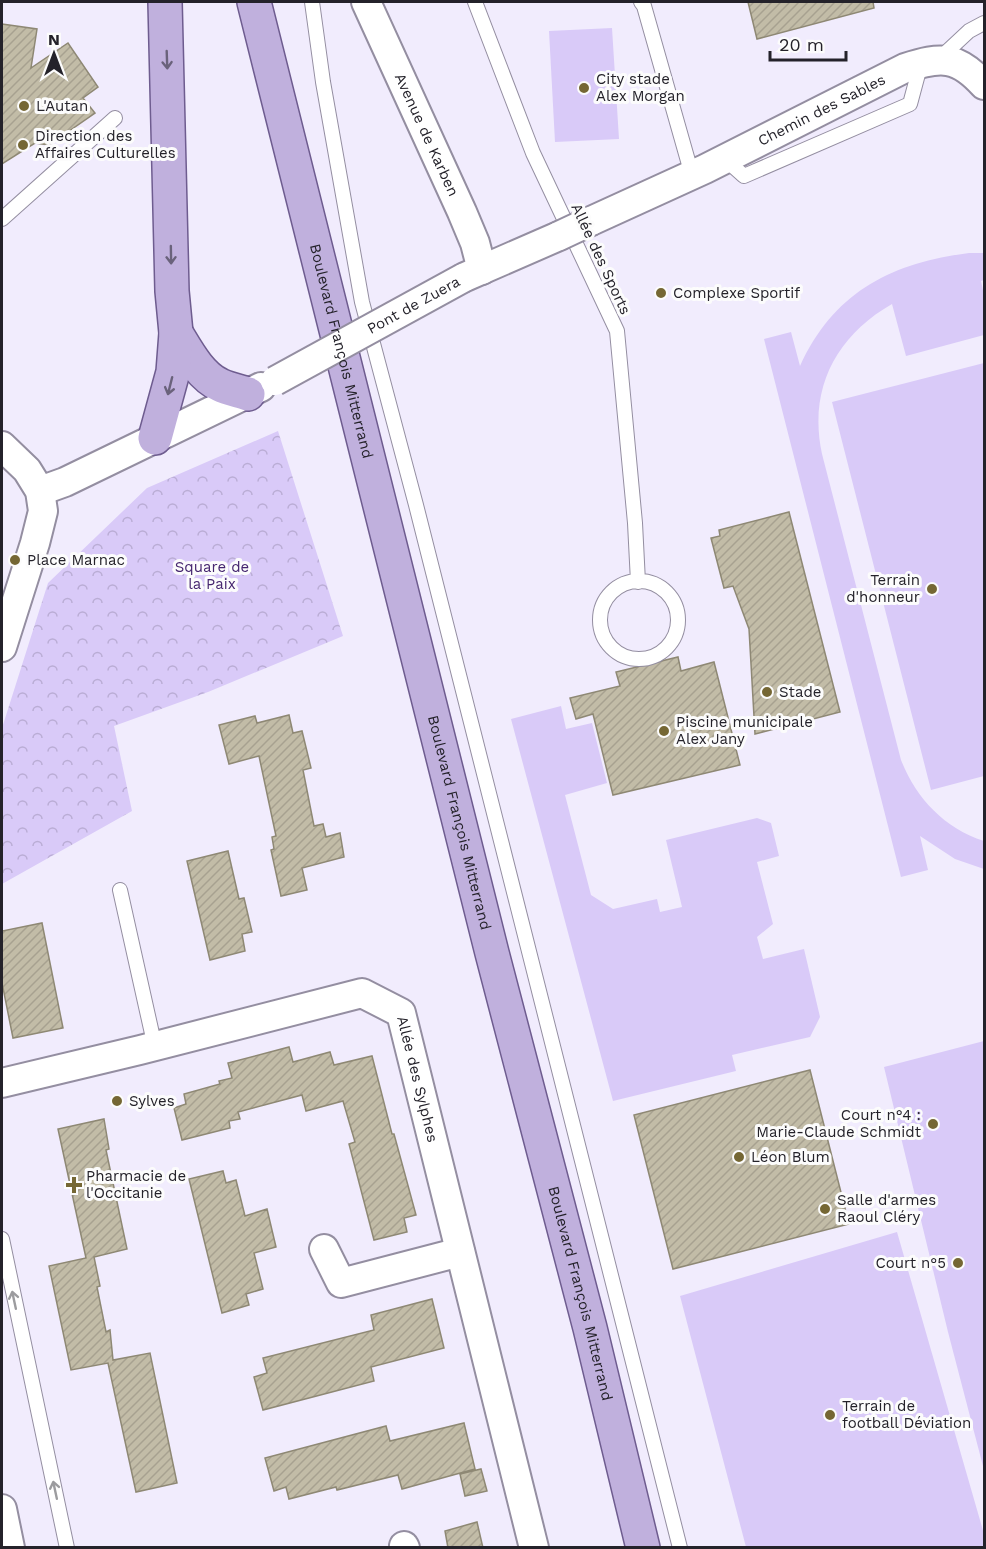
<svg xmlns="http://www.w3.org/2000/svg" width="986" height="1549" viewBox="0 0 986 1549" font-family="'Work Sans',sans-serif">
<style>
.grass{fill:#d9caf8}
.park{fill:url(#park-crowns)}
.building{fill:url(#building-hatch);stroke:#8e8874;stroke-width:1.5}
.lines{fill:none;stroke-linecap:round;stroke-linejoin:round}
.service-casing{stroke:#948ea1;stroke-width:16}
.minor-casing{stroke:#948ea1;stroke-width:32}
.primary-casing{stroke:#6e5c8f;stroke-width:36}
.service{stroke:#fff;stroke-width:14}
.minor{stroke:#fff;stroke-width:28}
.primary{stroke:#c0b0dd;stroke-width:33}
.minor-bridge-casing{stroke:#948ea1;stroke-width:32;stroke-linecap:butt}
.minor-bridge{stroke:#fff;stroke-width:28}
.oneway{stroke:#6a627b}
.oneway2{stroke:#9c9c9f}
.poi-dot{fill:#756734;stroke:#fcfcfc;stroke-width:2}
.labels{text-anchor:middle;stroke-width:6;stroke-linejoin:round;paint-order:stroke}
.poi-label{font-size:15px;fill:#24222a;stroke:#fcfcfc;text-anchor:start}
.street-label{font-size:15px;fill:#24222a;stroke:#fcfcfc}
.park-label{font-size:15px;fill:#45256f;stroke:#fcfcfc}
</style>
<defs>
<pattern id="park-crowns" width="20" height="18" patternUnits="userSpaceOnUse" patternTransform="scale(1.5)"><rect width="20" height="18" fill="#d9caf8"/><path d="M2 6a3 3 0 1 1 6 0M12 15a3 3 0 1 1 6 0" fill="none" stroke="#baadd5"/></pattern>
<pattern id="building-hatch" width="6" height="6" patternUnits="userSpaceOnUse" patternTransform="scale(1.5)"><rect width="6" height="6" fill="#c2bca7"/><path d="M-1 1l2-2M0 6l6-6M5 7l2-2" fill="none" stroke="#a7a190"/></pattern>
</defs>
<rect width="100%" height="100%" fill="#f1ecfd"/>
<path class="grass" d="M612 28 619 139 555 142 549 31Z
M969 253H984V280L981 281 984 295V335L906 356 892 304C836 336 808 389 822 454L901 760C916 798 944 828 984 841V869L955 859 920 836 928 870 901 877 764 339 791 332 800 366C834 292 891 263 969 253Z
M984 363V776L931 790 832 402Z
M561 706 566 729 592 723 607 783 565 795 591 895 613 909 657 899 660 912 682 907 666 840 757 818 771 823 779 856 757 862 773 924 757 937 763 959 804 949 820 1017 810 1037 732 1055 736 1071 613 1101 511 719Z
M984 1041V1470L948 1332 884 1067Z
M897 1232 984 1534V1547H746L680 1296Z"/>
<path class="park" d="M278 431 343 636 208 692 114 726 132 811 2 884V728L48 583 147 488Z"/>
<path class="building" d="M748 2H873L874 8 757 39Z
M2 24 37 29 31 68 68 43 98 87 83 98 95 113 49 145 35 143 2 164Z
M789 512 840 712 755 734 749 629 733 586 724 588 711 538 720 536 719 530Z
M678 657 681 671 714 662 740 765 613 795 593 714 576 719 570 698 620 686 616 672Z
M289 715 293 733 302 731 311 768 303 770 314 826 323 824 326 837 340 833 344 857 302 868 307 890 281 896 271 850 274 849 272 837 276 836 259 756 229 764 219 725 255 716 257 723Z
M228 851 239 899 244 898 252 932 242 934 245 951 210 960 187 861Z
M42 923 63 1028 13 1038 2 983V931Z
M289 1047 293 1062 330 1052 334 1065 372 1056 392 1134H394L416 1215 404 1218 407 1232 374 1240 349 1144 355 1142 343 1101 306 1111 302 1095 238 1112 240 1119 229 1121 230 1128 182 1140 174 1108 186 1104 184 1094 220 1084 219 1081 232 1078 228 1063Z
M810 1070 849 1224 673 1269 634 1115Z
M104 1119 109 1149 106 1150 127 1249 94 1257 100 1286 97 1287 106 1332 110 1330 113 1360 150 1353 177 1483 136 1492 108 1363 71 1370 49 1266 86 1258 58 1129Z
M223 1171 226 1183 236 1180 245 1216 267 1209 276 1247 254 1253 263 1289 246 1294 249 1305 222 1313 189 1179Z
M432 1299 444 1348 371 1367 374 1381 263 1410 254 1377 267 1373 263 1358 374 1330 371 1315Z
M464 1423 475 1469 402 1489 398 1475 337 1490 336 1487 289 1499 286 1487 274 1491 265 1458 386 1426 390 1441Z
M481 1469 487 1491 465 1496 460 1474Z
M477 1522 483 1548H448L445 1531Z"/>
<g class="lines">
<defs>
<path id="service" d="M312 2 323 82 362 302 416 505 680 1548
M475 2 533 153 617 331 635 523 638 582
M641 2 644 6 692 175
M939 59 969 31 984 23
M725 159 744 176 910 104 921 63
M2 219 115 118
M600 620a39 39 0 1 1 78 0a39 39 0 1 1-78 0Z
M120 890 155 1047
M2 1239 67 1548"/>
<g id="minor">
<path id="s1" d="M366 2 462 212 475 243 482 270"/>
<path id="s2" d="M591 221 705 169 905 68C941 56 958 56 984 85"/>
<path d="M465 277 559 236"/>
<path d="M2 446 27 470 40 491 43 511 35 543 2 647"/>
<path d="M40 491 65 482 261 387"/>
<path id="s3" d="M2 1083 140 1050 362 993 401 1013 534 1548"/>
<path d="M324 1249 341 1283 460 1252"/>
<path d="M2 1509 10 1548"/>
<path d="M404 1546 405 1548"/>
</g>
<g id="primary">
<path id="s4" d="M254 2 492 953 590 1328 643 1548"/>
<path d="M176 333C187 351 200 376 220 385 228 389 239 391 248 394"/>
<path d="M155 438 173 372 176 333 172 291 165 2"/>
</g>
</defs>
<use href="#service" class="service-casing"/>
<use href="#minor" class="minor-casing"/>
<use href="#primary" class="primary-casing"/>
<use href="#service" class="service"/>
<use href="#minor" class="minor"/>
<use href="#primary" class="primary"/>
<defs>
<g id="minor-bridge">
<path d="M559 236 591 221"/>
<path id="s5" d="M275 381 463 278"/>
</g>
</defs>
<use href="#minor-bridge" class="minor-bridge-casing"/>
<use href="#minor-bridge" class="minor-bridge"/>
</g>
<defs><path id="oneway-shaft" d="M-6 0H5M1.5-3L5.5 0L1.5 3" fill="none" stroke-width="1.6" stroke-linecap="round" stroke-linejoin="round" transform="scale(1.5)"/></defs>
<g class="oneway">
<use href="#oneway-shaft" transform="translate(167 60) rotate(88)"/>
<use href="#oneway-shaft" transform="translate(171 255) rotate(89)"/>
<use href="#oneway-shaft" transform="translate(170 386) rotate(104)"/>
</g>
<g class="oneway2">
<use href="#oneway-shaft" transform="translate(14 1300) rotate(-102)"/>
<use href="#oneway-shaft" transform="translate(55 1490) rotate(-102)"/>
</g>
<g class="poi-dot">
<circle cx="584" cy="88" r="6"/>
<circle cx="24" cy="106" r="6"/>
<circle cx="23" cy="145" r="6"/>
<circle cx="661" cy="293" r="6"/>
<circle cx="15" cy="560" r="6"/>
<circle cx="932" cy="589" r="6"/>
<circle cx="767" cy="692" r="6"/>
<circle cx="664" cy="731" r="6"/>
<circle cx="117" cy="1101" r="6"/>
<circle cx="933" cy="1124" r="6"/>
<circle cx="739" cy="1157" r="6"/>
<path d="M71 1176h6v6h6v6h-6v6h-6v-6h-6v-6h6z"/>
<circle cx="825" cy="1209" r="6"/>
<circle cx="958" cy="1263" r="6"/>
<circle cx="830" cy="1415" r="6"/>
</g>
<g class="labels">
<g class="poi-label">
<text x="596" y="84">City stade<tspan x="596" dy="17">Alex Morgan</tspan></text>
<text x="36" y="111">L'Autan</text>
<text x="35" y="141">Direction des<tspan x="35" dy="17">Affaires Culturelles</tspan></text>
<text x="673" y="298">Complexe Sportif</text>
<text x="27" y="565">Place Marnac</text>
<text x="920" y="585" text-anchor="end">Terrain<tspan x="920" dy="17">d'honneur</tspan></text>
<text x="779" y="697">Stade</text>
<text x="676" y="727">Piscine municipale<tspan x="676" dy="17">Alex Jany</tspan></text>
<text x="129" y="1106">Sylves</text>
<text x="921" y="1120" text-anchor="end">Court n°4 :<tspan x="921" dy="17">Marie-Claude Schmidt</tspan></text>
<text x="751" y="1162">Léon Blum</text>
<text x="86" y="1181">Pharmacie de<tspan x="86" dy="17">l'Occitanie</tspan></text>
<text x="837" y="1205">Salle d'armes<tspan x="837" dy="17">Raoul Cléry</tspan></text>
<text x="946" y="1268" text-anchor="end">Court n°5</text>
<text x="842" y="1411">Terrain de<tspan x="842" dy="17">football Déviation</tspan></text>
</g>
<g class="street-label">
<text dy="5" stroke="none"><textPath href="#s2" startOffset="256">Chemin des Sables</textPath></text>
<text dy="5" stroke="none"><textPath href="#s1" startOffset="146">Avenue de Karben</textPath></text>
<text transform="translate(601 259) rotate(65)" y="5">Allée des Sports</text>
<text dy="5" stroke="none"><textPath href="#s5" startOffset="158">Pont de Zuera</textPath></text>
<text dy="5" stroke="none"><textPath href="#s4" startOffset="360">Boulevard François Mitterrand</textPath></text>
<text dy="5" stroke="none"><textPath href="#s4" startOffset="846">Boulevard François Mitterrand</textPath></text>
<text dy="5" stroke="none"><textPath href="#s3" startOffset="483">Allée des Sylphes</textPath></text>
<text dy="5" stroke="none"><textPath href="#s4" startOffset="1332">Boulevard François Mitterrand</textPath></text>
</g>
<g class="park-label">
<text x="212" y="572">Square de<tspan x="212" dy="17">la Paix</tspan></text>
</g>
</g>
<rect width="986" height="1549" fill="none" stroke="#24222a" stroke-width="6"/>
<g transform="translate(54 54)" stroke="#fcfcfc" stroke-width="4.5" paint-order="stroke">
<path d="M0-4.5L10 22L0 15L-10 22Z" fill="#24222a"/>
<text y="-9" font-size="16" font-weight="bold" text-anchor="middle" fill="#24222a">N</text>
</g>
<path d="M770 51v9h76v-9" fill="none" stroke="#24222a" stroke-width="3"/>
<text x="779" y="51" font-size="18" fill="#24222a" stroke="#fcfcfc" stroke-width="4.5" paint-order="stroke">20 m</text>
</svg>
